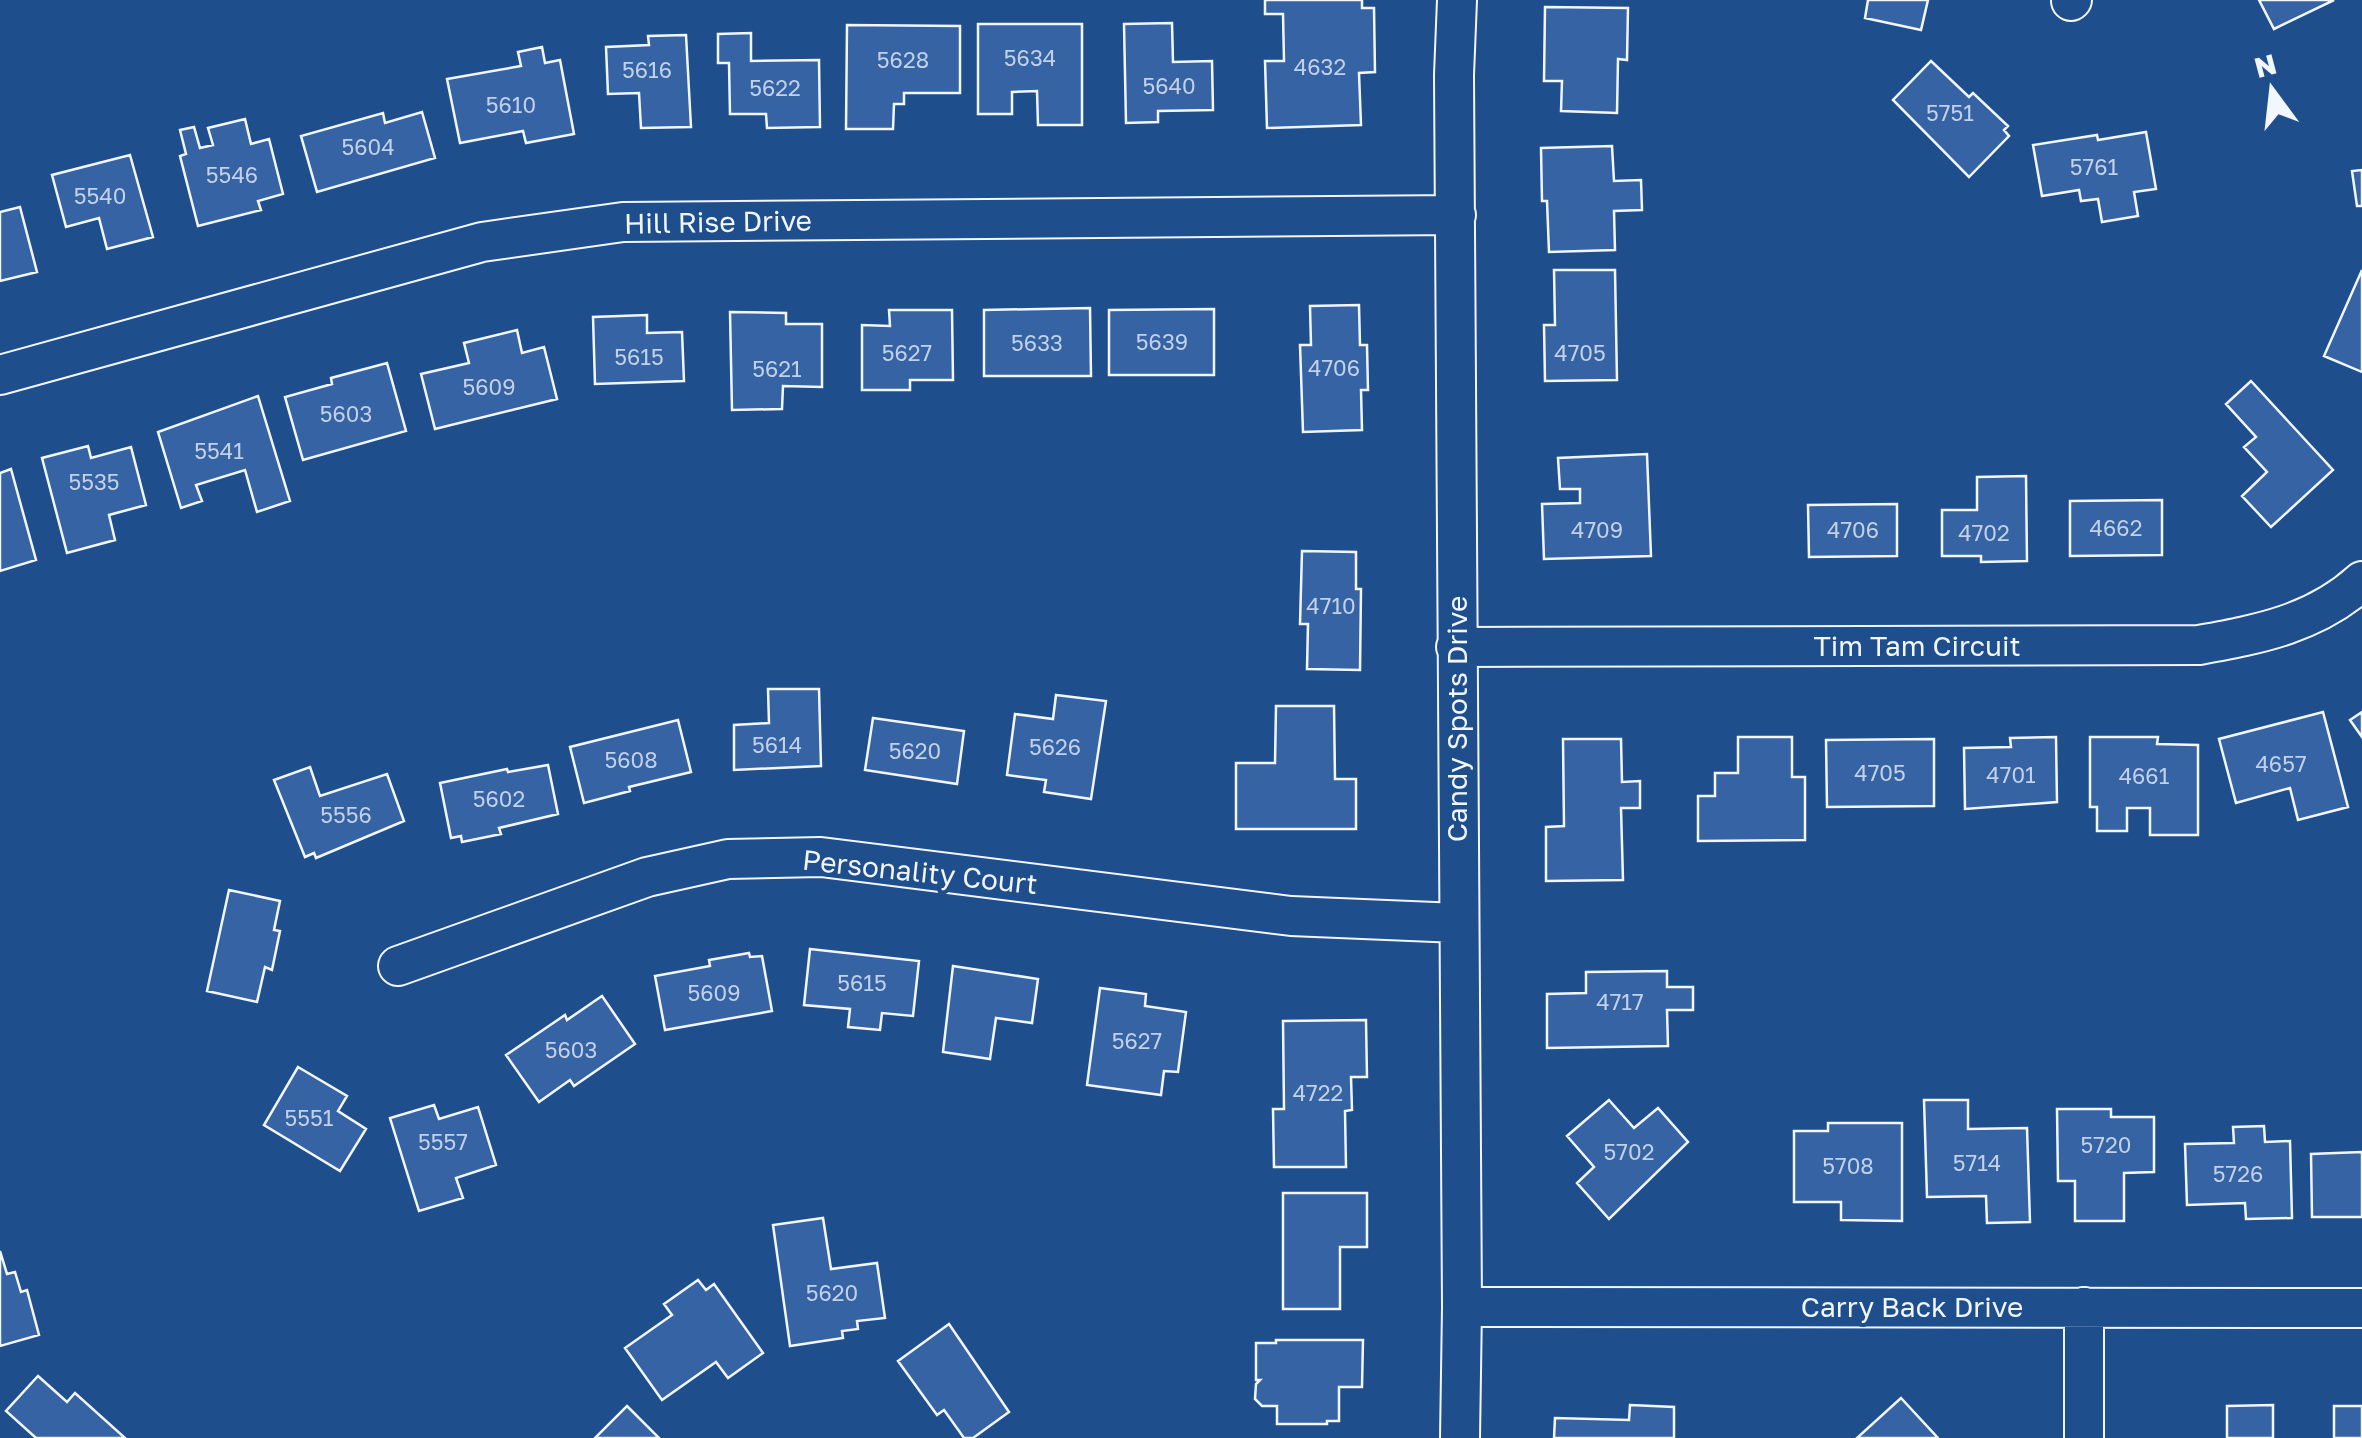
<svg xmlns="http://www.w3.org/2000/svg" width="2362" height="1438" viewBox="0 0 2362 1438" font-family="'Golos Text',sans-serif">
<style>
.building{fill:#3563a3;stroke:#f2f6ff;stroke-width:2.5}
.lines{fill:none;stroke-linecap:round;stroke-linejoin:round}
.street-casing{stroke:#f2f6ff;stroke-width:42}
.street{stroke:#1f4e8c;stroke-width:38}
.labels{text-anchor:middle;stroke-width:8;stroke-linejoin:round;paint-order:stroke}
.number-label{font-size:22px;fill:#c3d1e8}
.street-label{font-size:28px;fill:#f2f6ff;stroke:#1f4e8c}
</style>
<rect width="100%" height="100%" fill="#1f4e8c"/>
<path class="building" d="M1265 0H1362V8H1374L1375 72 1359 73 1361 125 1267 128 1265 61H1284L1283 14H1265Z
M1868 0H1928L1921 30 1865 18Z
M2259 0H2334L2274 29Z
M1545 7 1628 8 1627 60 1618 59 1617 113 1561 111 1562 81H1544Z
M1172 23 1173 62 1212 61 1213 110 1158 111V122L1126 123 1124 24Z
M978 24H1082V125H1038L1037 91 1012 92V114H978Z
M847 25 960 26V93H904V104H894L893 129H846Z
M751 33V61L819 60 820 127 767 128 766 114H730L729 63H718V34Z
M686 35 691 127 641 128 639 93 608 94 606 47 649 45 648 36Z
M542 47 545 63 560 60 574 134 526 143 523 131 460 143 447 79 521 66 518 52Z
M1931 61 1969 97 1973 93 2008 126 2004 130 2009 136 1969 177 1893 100Z
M422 112 435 158 317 192 301 136 383 113 385 123Z
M245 119 251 144 269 139 283 194 258 201 261 210 198 226 180 156 186 154 180 130 194 127 200 148 213 145 208 128Z
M2146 132 2156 189 2134 192 2138 216 2102 222 2098 199 2081 201 2079 190 2042 196 2033 145 2097 135 2098 140Z
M1612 146 1614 181 1641 180 1642 210 1614 211 1615 250 1549 252 1547 201H1542L1541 148Z
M130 155 153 237 107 249 99 218 66 227 52 175Z
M2362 170V206H2357L2352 171Z
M20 207 37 272 0 281V212Z
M1554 270H1615L1617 380 1545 381 1544 325H1555Z
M2362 270V372L2324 356Z
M1359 305 1360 345H1367L1368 390H1361L1362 430 1303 432 1300 345H1311L1310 306Z
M1090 308 1091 376H984V310Z
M1214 309V375H1109V310Z
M889 310H952L953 380H910V390H862V325L890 326Z
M730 312 786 313V324H822V387L783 386 782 409 732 410Z
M647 315V333L682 332 684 381 595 384 593 317Z
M517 330 522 353 544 347 557 399 435 429 421 374 469 363 464 343Z
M387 363 406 431 303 460 285 397 332 384 331 378Z
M2251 381 2333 470 2271 527 2242 496 2267 472 2244 447 2256 437 2226 404Z
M258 396 290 501 257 512 245 470 196 485 202 501 181 508 158 432Z
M88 446 91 458 131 447 146 505 109 515 115 540 67 553 42 458Z
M1647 454 1651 556 1544 559 1542 504 1580 503V489H1560L1558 458Z
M11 469 36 560 0 571V473Z
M2026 476 2027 561 1981 562V556H1942V510H1977V477Z
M2162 500V555L2070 556V501Z
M1897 504V556L1809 557 1808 505Z
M1302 551 1356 552V589H1361L1360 670 1307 669 1308 624H1300Z
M768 689H819L821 766 734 770V725L769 723Z
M1056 695 1106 701 1091 799 1044 792 1046 780 1007 775 1015 714 1053 719Z
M1276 706H1334L1335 779H1356V829H1236V763H1275Z
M2323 712 2348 807 2298 820 2290 788 2236 803 2219 739Z
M2362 712V737L2350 720Z
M873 718 964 731 957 784 865 770Z
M678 720 691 772 629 787 630 791 584 803 570 747Z
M1738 737H1792V777H1805V840L1698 841V796H1715V773H1738Z
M2056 737 2057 802 1965 809 1964 748 2011 747 2010 738Z
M2090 737H2158L2157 744 2198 745V835H2150V808H2127V831H2097V807H2090Z
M1563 739H1621L1622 782 1640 781V808H1621L1623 880 1546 881V827L1564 826Z
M1934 739V806L1827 807 1826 740Z
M548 765 558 814 499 828 501 834 462 842 461 836 451 838 440 783 507 769 508 772Z
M310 767 320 796 387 774 404 821 316 858 314 853 305 857 274 780Z
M229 890 280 901 274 930 280 931 272 970 265 967 257 1002 207 991Z
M810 949 919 961 913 1016 882 1013 880 1030 848 1027 850 1009 804 1005Z
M749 953 750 957 762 956 772 1011 665 1030 655 976 710 966 709 960Z
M953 966 1038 979 1032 1023 996 1018 990 1059 943 1052Z
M1667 971V987H1693V1010H1667L1668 1046 1547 1048V994L1586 993V972Z
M1100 988 1146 994 1145 1006 1186 1012 1178 1072 1164 1071 1161 1095 1087 1085Z
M602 996 635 1044 574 1086 570 1080 539 1102 506 1055 565 1015 567 1020Z
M1366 1020 1367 1077H1351L1352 1110 1345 1111 1346 1167H1274L1273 1109H1284L1283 1021Z
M298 1067 347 1096 338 1111 366 1129 340 1171 264 1125Z
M1609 1100 1634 1128 1658 1108 1688 1142 1609 1219 1577 1183 1594 1167 1567 1136Z
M1924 1100H1968V1129L2027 1128 2030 1222 1987 1223 1986 1196 1927 1197Z
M434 1105 439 1119 478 1107 496 1165 456 1178 463 1198 419 1211 390 1118Z
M2057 1109H2111V1117H2154V1172L2124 1173V1221H2075V1181H2058Z
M1828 1123H1902V1221L1841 1220V1202H1794V1131H1828Z
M2264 1126 2265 1142 2290 1141 2292 1218 2246 1219 2245 1203 2187 1205 2185 1144 2234 1143 2233 1127Z
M2362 1152V1217H2312L2311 1154Z
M1283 1193H1367V1247H1340V1309H1283Z
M823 1218 831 1269 877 1263 885 1318 857 1321 858 1329 842 1331 843 1338 790 1346 773 1225Z
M0 1251 7 1274 15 1272 21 1292 27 1290 39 1335 0 1346Z
M698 1280 706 1290 714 1284 763 1353 728 1378 716 1362 662 1400 625 1348 672 1315 664 1304Z
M949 1324 1009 1412 973 1438H964L944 1410 937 1415 898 1361Z
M1276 1340H1363L1362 1387H1339V1421H1327V1424H1277V1406H1262L1255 1399 1256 1384 1260 1380H1256V1343H1276Z
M38 1376 67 1402 75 1393 125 1438H36L6 1411Z
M1901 1398 1938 1438H1857Z
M1630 1405 1674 1407V1438H1554L1555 1418 1629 1420Z
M2273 1405V1438H2227V1406Z
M627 1406 659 1438H595Z
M2334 1406H2362V1438H2334Z"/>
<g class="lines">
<defs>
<path id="street" d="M1457 0 1454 75 1462 1307 1460 1438
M2071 1 2072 0
M0 375 482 242 623 222 1456 215
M1456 647 2199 645C2259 634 2315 624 2362 581
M398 966 647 877 728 859 821 857 1291 916 1458 923
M1462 1307 2362 1308
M2084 1307V1438"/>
</defs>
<use href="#street" class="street-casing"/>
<use href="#street" class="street"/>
</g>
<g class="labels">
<g class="number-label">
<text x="1030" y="66">5634</text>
<text x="903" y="68">5628</text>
<text x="1320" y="75">4632</text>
<text x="647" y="78">5616</text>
<text x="1169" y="94">5640</text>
<text x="775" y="96">5622</text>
<text x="511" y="113">5610</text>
<text x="1950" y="121">5751</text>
<text x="368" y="155">5604</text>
<text x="2094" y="175">5761</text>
<text x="232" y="183">5546</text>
<text x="100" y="204">5540</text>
<text x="1162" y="350">5639</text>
<text x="1037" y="351">5633</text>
<text x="907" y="361">5627</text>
<text x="1580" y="361">4705</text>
<text x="639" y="365">5615</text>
<text x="1334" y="376">4706</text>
<text x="777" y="377">5621</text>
<text x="489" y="395">5609</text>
<text x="346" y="422">5603</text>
<text x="219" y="459">5541</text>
<text x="94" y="490">5535</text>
<text x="2116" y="536">4662</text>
<text x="1597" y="538">4709</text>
<text x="1853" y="538">4706</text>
<text x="1984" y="541">4702</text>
<text x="1331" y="614">4710</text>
<text x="777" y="753">5614</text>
<text x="1055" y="755">5626</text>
<text x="915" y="759">5620</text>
<text x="631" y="768">5608</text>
<text x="2281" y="772">4657</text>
<text x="1880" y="781">4705</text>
<text x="2011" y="783">4701</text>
<text x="2144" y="784">4661</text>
<text x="499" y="807">5602</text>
<text x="346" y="823">5556</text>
<text x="862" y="991">5615</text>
<text x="714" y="1001">5609</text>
<text x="1620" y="1010">4717</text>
<text x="1137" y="1049">5627</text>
<text x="571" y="1058">5603</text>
<text x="1318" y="1101">4722</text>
<text x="309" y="1126">5551</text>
<text x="443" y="1150">5557</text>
<text x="2106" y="1153">5720</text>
<text x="1629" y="1160">5702</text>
<text x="1977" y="1171">5714</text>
<text x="1848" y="1174">5708</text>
<text x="2238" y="1182">5726</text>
<text x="832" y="1301">5620</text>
</g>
<g class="street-label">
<text transform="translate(718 222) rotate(-1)" y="10">Hill Rise Drive</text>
<text x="1917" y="656">Tim Tam Circuit</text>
<text transform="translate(1457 719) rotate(-90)" y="10">Candy Spots Drive</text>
<text transform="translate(920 872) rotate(6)" y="10">Personality Court</text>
<text x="1912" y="1317">Carry Back Drive</text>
</g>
</g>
<g transform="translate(2272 90) rotate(345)" stroke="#1f4e8c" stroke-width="8" paint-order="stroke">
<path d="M0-8L18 38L0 25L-18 38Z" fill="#f2f6ff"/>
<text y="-15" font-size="28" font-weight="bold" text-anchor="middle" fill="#f2f6ff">N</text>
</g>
</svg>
